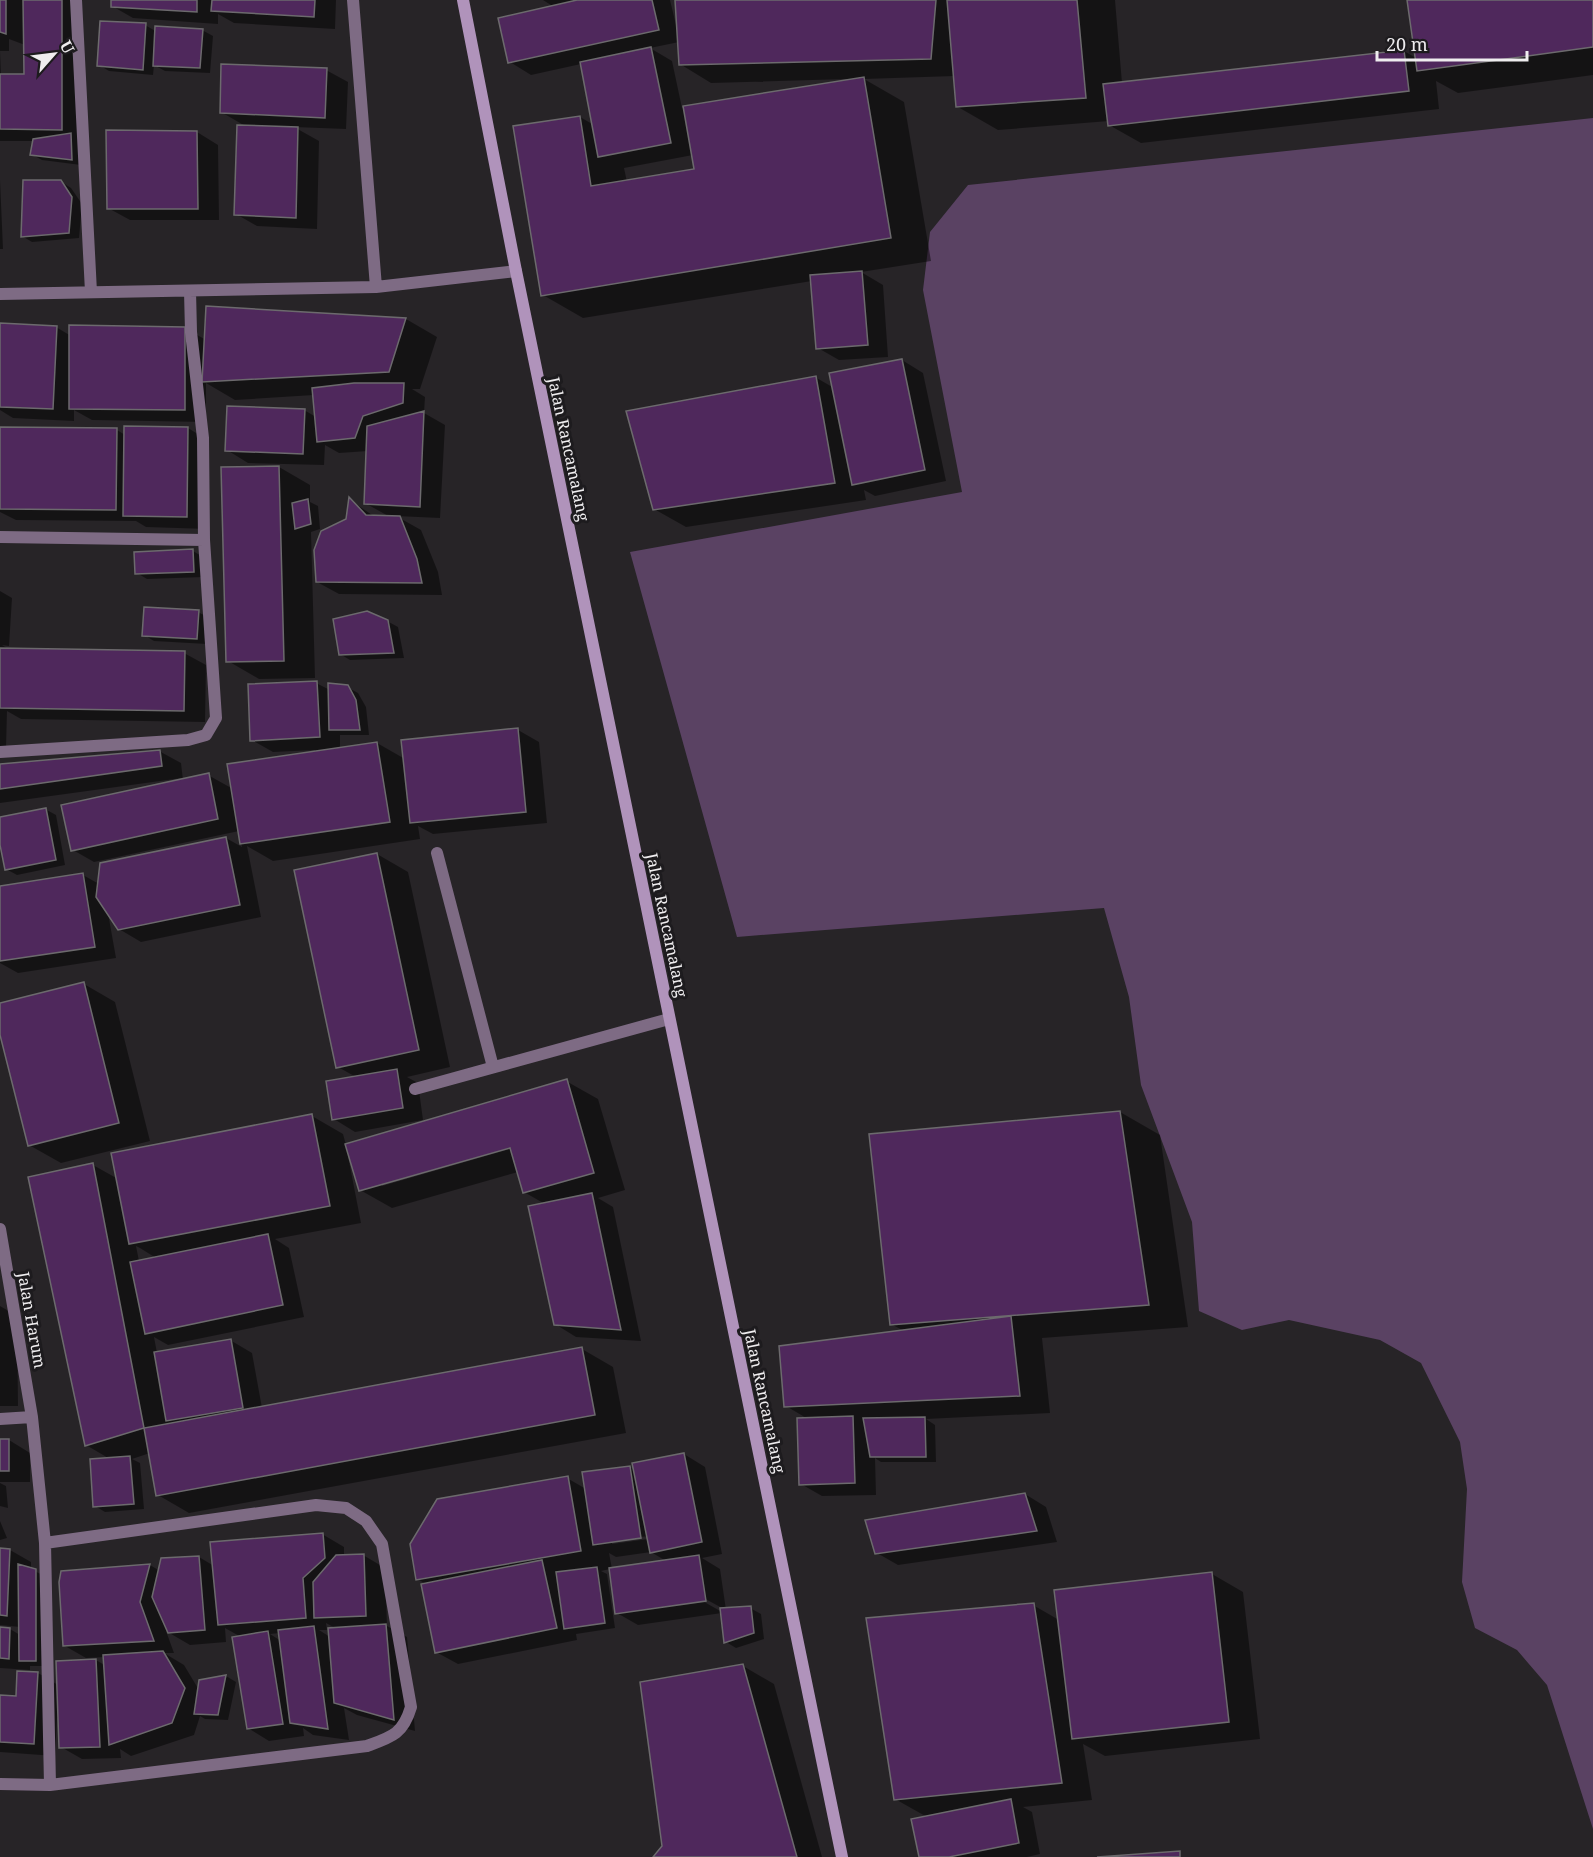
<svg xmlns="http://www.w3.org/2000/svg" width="1593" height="1857" viewBox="0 0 1593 1857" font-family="'Noto Serif',serif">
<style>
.green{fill:#5a4263}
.shadow{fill:#0007;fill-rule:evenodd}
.building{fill:#4f285c;stroke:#6c6a6d;stroke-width:1.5}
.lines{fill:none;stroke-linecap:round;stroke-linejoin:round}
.lane{stroke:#7e6b84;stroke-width:12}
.street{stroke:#7e6b84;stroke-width:12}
.secondary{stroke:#b093bb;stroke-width:12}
.labels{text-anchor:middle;stroke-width:6;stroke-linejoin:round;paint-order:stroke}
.street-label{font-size:16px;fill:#efedef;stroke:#1d1b1e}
</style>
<rect width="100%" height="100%" fill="#272427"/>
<path class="green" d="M1593 118V1829L1547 1685 1517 1650 1475 1628 1462 1582 1467 1489 1460 1442 1421 1363 1380 1340 1289 1320 1242 1330 1199 1311 1192 1222 1141 1085 1129 997 1104 908 737 937 630 552 962 492 923 290 930 232 968 185Z"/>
<path class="shadow" d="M0 0H82L81 165 42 160 31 154 34 141H0ZM9 39 25 45 26 76H1L0 51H9Z
M112 0H336L335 29 234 23 218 14V24L133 18 112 6Z
M543 0H670L677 29H678L677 0H1115L1122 83 1404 51 1416 58 1408 0H1593V75L1458 93 1436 81 1439 109 1141 143 1109 125V121L998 130 958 107 955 76 864 79 904 102 931 261 861 272 883 285 888 357 839 360 818 348 812 281 583 318 543 295 580 117 594 125 581 64 531 75 510 62 554 7ZM679 42 680 64 711 83 847 79 848 81 682 108 672 61 650 48ZM693 155 695 171 627 182 624 168Z
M145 25 157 32 202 30 213 36 210 73 165 71 154 65 153 75 109 71 99 65Z
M326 70 348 82 346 129 294 127 319 141 317 229 257 226 236 214 247 127 221 112Z
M197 132 218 145 219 220H130L108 208Z
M0 180 3 249H0Z
M60 181 71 188 82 204 79 238 32 242 22 236Z
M406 319 437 337 420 389H412L425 397 424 413 445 425 440 518 396 516 421 530 438 572 442 595 339 594 317 582 348 520 350 500 375 517H390L365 503 368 451 339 453 325 445 324 465 248 463 227 450 304 410 316 417 314 395 235 400 206 383V422L92 420 74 410V421L13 418 0 410V324L56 327 71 336 185 328 206 340Z
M902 360 923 373 946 481 875 496 864 490 866 500 686 527 654 509 815 377 834 388Z
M188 428 209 441 208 529 146 527 136 521 16 520 0 512V429L117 430 125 435Z
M279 467 310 485V502L318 506 320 529 311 532 315 678 259 679 228 661Z
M193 551 203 557 204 577 147 579 137 573 136 553Z
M0 591 12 598 9 646 2 645 10 650 184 653 206 665 205 722 21 719 7 711 6 748H0Z
M198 612 209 618 207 644 154 641 144 635Z
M387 621 398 627 404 658 350 660 340 654Z
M316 683 330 690 347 687 358 693 366 707 369 735H340V749L377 743 405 759 518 730 539 742 547 823 433 834 418 826 420 839 273 861 247 846 261 917 141 942 119 929 108 913 116 958 18 973 0 963V888L83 875 99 884 226 838 242 847 239 831 94 862 73 850 182 780V778L0 803V766L159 751 181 763 183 780 208 775 233 789 315 752V750L273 752 252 740Z
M45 809 56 815 65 865 17 875 6 869 0 837V818Z
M377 854 408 872 450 1067 407 1077 418 1083 423 1120 355 1132 334 1119 356 1077 338 1067Z
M84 984 115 1002 150 1141 61 1163 29 1145 0 1029V1005Z
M566 1081 598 1099 625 1190 598 1198 613 1207 641 1341 576 1337 555 1324 545 1204 524 1192 518 1172 392 1208 360 1190 350 1156H348L361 1223 275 1239 289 1248 304 1317 168 1345 154 1337 157 1353 230 1340 252 1353 262 1408 582 1349 613 1367 626 1433 189 1513 158 1495 150 1453 132 1459 140 1463 144 1509 105 1512 95 1506 110 1459 86 1445 93 1165 118 1179 312 1116 343 1134 346 1145ZM516 1144 517 1147 382 1186V1183ZM136 1246 140 1248 156 1258 139 1261Z
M1120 1112 1160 1135 1188 1327 1042 1338 1050 1413 926 1419 935 1425 936 1462H881L875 1458 876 1495 822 1496 801 1484 808 1419 786 1406 904 1331 891 1324Z
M0 1306 17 1316 18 1406H0Z
M0 1440H9L30 1453V1482H0Z
M684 1454 705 1467 722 1554 702 1558 720 1569 726 1610 750 1608 761 1614 764 1639 736 1648 726 1642 722 1613 638 1625 617 1613 610 1569 601 1571 607 1574 615 1628 576 1634 577 1640 458 1664 436 1652 427 1585 418 1579 567 1478 586 1489 630 1467 634 1470ZM648 1536V1539L612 1544V1541ZM651 1552 666 1561 612 1569 609 1553 616 1557ZM700 1596 722 1608V1612L699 1599Z
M0 1483 6 1486 8 1508 0 1506Z
M1025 1494 1046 1507 1057 1542 898 1565 877 1553Z
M0 1521 7 1538 0 1540Z
M322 1534 344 1547V1556L363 1555 385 1568 387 1626 407 1637 415 1731 357 1715 344 1708 349 1740 313 1735 303 1728 304 1736 269 1741 248 1728 241 1637 225 1628 226 1642 190 1645 166 1631 174 1653H164L184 1665 199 1690 200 1681 226 1676 236 1682 228 1720 205 1719 200 1716 194 1735 131 1756 120 1749 121 1758 82 1759 61 1747 60 1718H57L55 1756 0 1752V1696L17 1698 19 1672 38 1673 58 1685 96 1660 106 1666 105 1657 86 1658 65 1646 62 1573 150 1565 160 1571 199 1557 214 1566ZM326 1623 337 1629 330 1637 319 1630H327ZM280 1633 281 1641 270 1634Z
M0 1549 10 1550 31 1562V1569L46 1577V1666H30V1670L0 1668V1629H10L20 1635V1627L0 1625Z
M1212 1574 1243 1592 1260 1739 1105 1756 1083 1744 1092 1800 1023 1807 1032 1812 1040 1854 1027 1857H920L927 1817 895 1799 1033 1605 1059 1620Z
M743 1666 774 1684 822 1857H655L664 1846Z"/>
<path class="building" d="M0 0H6V34L0 32Z
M23 0H62V130L0 129V74H24Z
M111 0H197V12L111 7Z
M212 0H315L314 17 211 11Z
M577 0H652L659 30 508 63 498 18Z
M675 0H936L931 59 679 65Z
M947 0H1077L1086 98 956 107Z
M1407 0H1593V47L1417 71Z
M100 21 146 23 143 70 97 66Z
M155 26 203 29 200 68 153 66Z
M651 47 671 143 598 157 580 62Z
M1404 50 1409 91 1108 126 1103 84Z
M221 64 327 68 325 118 220 113Z
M864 77 891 238 541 296 513 126 580 116 591 186 694 169 683 106Z
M237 125 298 127 296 218 234 215Z
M106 130 197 131 198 209H107Z
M71 133 72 160 30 155 33 139Z
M23 180H61L72 197 69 233 21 237Z
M862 271 868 345 816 349 810 275Z
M206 306 406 318 389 372 202 382Z
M0 323 57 326 53 409 0 407Z
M69 325 185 327V410L69 409Z
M902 359 925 470 852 485 829 373Z
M816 376 835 483 653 510 626 411Z
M354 383H404L403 403 363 416 355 438 317 442 312 388Z
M227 406 305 409 303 454 225 451Z
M424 411 420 507 364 504 367 426Z
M124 426 188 427 187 517 123 516Z
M0 427 117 428 116 510 0 509Z
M279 466 284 661 226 662 221 467Z
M349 497 366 515 400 516 417 559 422 583 316 582 314 550 321 531 346 519Z
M308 499 311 524 295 529 292 503Z
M193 549 194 572 135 574 134 552Z
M144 607 199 610 197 639 142 636Z
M367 611 388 620 394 653 339 655 333 619Z
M0 648 185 651 184 711 0 708Z
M317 681 320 737 250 741 248 684Z
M328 683 348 685 356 700 360 730H329Z
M518 728 526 812 410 823 401 740Z
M377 742 390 822 240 844 227 764Z
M160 750 162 766 0 789V764Z
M209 773 218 819 71 851 61 805Z
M46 808 56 860 5 870 0 845V817Z
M226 837 240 905 118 930 96 897 100 863Z
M377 853 419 1050 336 1068 294 870Z
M83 873 95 947 0 961V886Z
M84 982 119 1123 28 1146 0 1035V1003Z
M397 1069 403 1108 332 1120 326 1081Z
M567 1079 594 1173 523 1193 510 1148 359 1191 345 1144Z
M1120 1111 1149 1305 890 1325 869 1134Z
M312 1114 330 1206 129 1244 111 1153Z
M93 1163 144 1428 85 1446 28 1177Z
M592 1193 621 1330 554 1325 528 1206Z
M268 1234 283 1305 145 1334 130 1262Z
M1011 1316 1020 1396 784 1407 779 1346Z
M231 1339 243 1408 166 1421 154 1352Z
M582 1347 595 1415 156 1496 144 1428Z
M853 1416 855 1483 799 1485 797 1418Z
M925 1417 926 1457H870L863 1418Z
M0 1439H9V1471H0Z
M684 1453 702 1542 650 1553 632 1463Z
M130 1456 134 1504 93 1507 90 1459Z
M630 1466 641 1538 593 1545 582 1472Z
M568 1476 581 1551 416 1580 410 1544 437 1499Z
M1025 1493 1037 1531 875 1554 865 1520Z
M323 1533 325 1558 303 1578 306 1618 218 1625 210 1542Z
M0 1548 10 1549 7 1616 0 1615Z
M364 1554 366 1616 314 1618 313 1582 336 1555Z
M699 1555 706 1601 615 1614 609 1568Z
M199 1556 205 1630 168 1633 152 1597 161 1558Z
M542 1560 557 1628 435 1653 421 1584Z
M18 1564 36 1569V1661H19Z
M150 1564 140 1602 154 1641 63 1646 59 1582 61 1571Z
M597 1567 605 1623 564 1629 556 1572Z
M1212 1572 1229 1722 1072 1739 1054 1590Z
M1034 1603 1062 1783 894 1800 866 1618Z
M751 1606 754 1633 724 1643 720 1608Z
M386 1624 394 1720 334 1703 328 1628Z
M314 1626 328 1729 290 1723 278 1630Z
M0 1627 10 1628 9 1659 0 1658Z
M268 1631 283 1724 247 1729 232 1637Z
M163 1651 185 1688 172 1723 109 1745 103 1655Z
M96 1659 100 1747 59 1748 56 1661Z
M743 1664 797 1857H653L662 1846 640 1682Z
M17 1671 38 1672 34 1744 0 1742V1695L16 1696Z
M226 1675 218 1715 194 1714 199 1680Z
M1011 1799 1019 1843 949 1857H919L911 1819Z
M1180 1851V1857H1097Z"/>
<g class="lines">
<path class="lane" d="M437 853 493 1067
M415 1089 669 1019"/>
<path class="street" d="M76 0 91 292
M353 0 376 287
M0 294 376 287 516 271
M0 537 204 540
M0 752 188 740 206 735 216 718 204 540 203 438 191 332 190 291
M0 1229 32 1417 45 1543 50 1785
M0 1419 32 1417
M0 1784 50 1785 367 1746C392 1737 403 1734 411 1707L382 1544 366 1521 346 1508 316 1505 45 1543"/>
<path class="secondary" d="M463 0 516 271 842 1857"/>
</g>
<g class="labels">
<g class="street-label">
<text transform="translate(569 449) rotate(78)" y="6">Jalan Rancamalang</text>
<text transform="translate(667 925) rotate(78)" y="6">Jalan Rancamalang</text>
<text transform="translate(32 1320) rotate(80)" y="6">Jalan Harum</text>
<text transform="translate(765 1401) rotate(78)" y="6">Jalan Rancamalang</text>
</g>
</g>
<g transform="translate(54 54) rotate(62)" stroke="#1d1b1e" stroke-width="4.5" paint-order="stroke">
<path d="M0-4.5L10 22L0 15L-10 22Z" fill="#efedef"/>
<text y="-9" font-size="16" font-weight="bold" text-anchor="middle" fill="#efedef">U</text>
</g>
<path d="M1377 51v9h150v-9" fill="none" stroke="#efedef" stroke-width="3"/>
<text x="1386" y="51" font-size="18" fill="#efedef" stroke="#1d1b1e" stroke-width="4.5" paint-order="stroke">20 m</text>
</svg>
